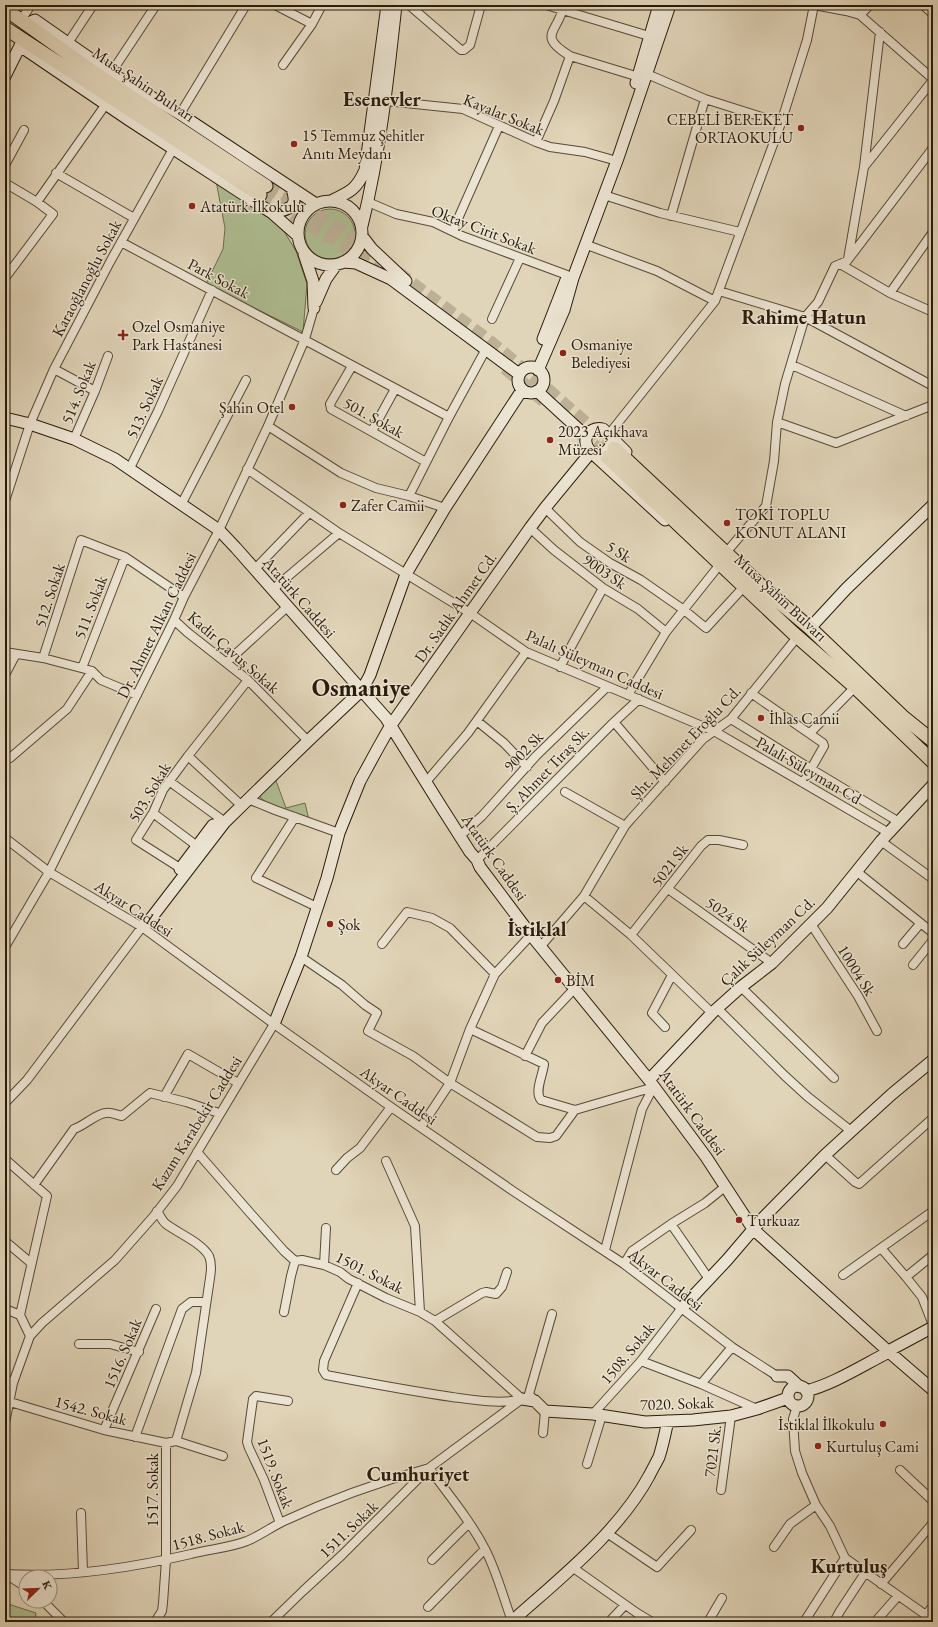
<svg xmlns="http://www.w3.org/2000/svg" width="938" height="1627" viewBox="0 0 938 1627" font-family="'EB Garamond',serif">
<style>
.green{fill:#aebe92;stroke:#6c6c4e}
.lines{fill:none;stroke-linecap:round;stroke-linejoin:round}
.primary-tunnel{stroke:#bcb096;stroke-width:13;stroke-dasharray:13 6;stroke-linecap:butt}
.street-casing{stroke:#574a36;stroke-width:10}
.secondary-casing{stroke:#291b0a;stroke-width:13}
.primary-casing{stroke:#291b0a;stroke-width:15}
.street{stroke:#ece4d2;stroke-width:8}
.secondary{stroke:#ece4d2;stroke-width:11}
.primary{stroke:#e1d5b9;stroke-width:13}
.poi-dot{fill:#8f2418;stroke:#ece4d2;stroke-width:1.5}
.labels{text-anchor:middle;stroke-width:3;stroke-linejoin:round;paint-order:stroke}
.street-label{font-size:16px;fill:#291b0a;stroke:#ece4d2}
.poi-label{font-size:16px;fill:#291b0a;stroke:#ece4d2;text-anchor:start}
.district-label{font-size:20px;font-weight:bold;fill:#291b0a;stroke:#ece4d2}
.town-label{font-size:24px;font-weight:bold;fill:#291b0a;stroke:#ece4d2}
</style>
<rect width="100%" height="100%" fill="#e1d5b9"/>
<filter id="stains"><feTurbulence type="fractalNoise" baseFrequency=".005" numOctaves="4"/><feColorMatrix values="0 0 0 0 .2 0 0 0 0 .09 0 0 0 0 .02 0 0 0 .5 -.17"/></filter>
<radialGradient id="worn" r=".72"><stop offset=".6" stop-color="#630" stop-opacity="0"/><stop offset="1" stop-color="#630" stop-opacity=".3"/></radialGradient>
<path class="green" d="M216 181 248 202 282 228 296 251 307 284 303 332 206 284 223 249 225 228Z
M305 234a25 25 0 1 1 50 0a25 25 0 1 1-50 0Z
M275 778 286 808 305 803 309 820 270 806 260 797 259 792Z
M5 1603 36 1613 35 1622H5Z"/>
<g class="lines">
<path class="primary-tunnel" d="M266 186 342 230 377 256
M260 195 335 240 376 270
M397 272 488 340 546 388 614 448
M505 368 545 402
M579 432 607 457"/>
<defs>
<path id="street" d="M275 5 312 24
M409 5 461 50H464L470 45 481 5
M546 5 649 36
M814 5 846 11 860 15 933 79
M923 5 933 14
M860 15 870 5
M21 20 31 5
M68 43 93 5
M570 56 639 77
M283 65 312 24 322 5
M111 73 156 5
M647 74 705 99 781 123
M386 101 463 109 536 142 550 147 585 152 610 159
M180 114 246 5
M536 142 554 101 570 56C536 35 558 33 564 5
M5 165 24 130
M864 167 933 80
M56 173 134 218
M5 183 37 202 53 214 5 278
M604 195 660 213 740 232
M37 202 106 104
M368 202 396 214 433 222 462 236 567 275
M671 216 705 99
M453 230 499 126
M121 242 449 417
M587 245 657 271 715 301
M848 259 864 167 880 32
M840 264 890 293 933 312
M719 291 805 317 933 386
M890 293 933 232
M492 319 520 258
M792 365 906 416
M352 366 330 404 331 409 426 462
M54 369 95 391
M777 422 836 443 933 405
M268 426 341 473 376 488 409 496 445 508
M372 431 395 389
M609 434 715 301 781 123 807 40 814 5
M74 439 95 391 108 356
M130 468 158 411 212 290
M247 469 339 533 470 613 526 652 714 731 889 833
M409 496 449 417 486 349
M5 501 30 424 54 369 110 262 173 149
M182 503 246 380
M545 508 580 542 610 563 641 580 684 610 706 628 740 591
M530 528 554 550 603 588 638 609 666 632
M730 548 766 506 774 461 777 422 785 384 805 317 818 302 835 266 847 261 933 148
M255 569 309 513
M272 590 339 533
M174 620 187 632 248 680 308 741
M5 652 43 658 85 669 92 671 101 680 137 695
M43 658 81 540 125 557 184 597
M227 662 287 607
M560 667 603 588
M82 668 125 557
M5 675 16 654
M751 693 823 743 824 746 803 783
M628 695 666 632 717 568
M731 719 811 769 899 822
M477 721 504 743 527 767
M614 722 665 782
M810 733 855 687
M188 756 248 680
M10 758 67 709 92 671
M169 781 225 822
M426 782 468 733 526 652
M565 792 625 826
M248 799 275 810 339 833
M153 813 197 846
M295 817 256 878 317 907
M460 836 482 816 536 756 607 687
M5 838 49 872 142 927 274 1024 391 1107 513 1191 624 1264 732 1347 777 1376
M881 841 933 879
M477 860 611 725 639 699
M180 868 136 840 153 813 163 790 188 756 242 806
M856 871 933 933
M668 889 772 963
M584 896 631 935 712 1013
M811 924 858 996 877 1031
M631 935 701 846 708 840H719L743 845
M382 944 407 912 432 918 450 928 495 974
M903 944 920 924
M541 946 584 896 625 826 631 819 703 739 731 719 798 636
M5 947 49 872 174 620 184 597 219 530 268 426 305 339 314 308
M301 957 342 985 365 1005 377 1013 368 1031 413 1056 450 1083 537 1137 550 1138 556 1136 575 1110
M913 965 933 940
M741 987 834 1078
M717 1008 784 1075 808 1097 851 1131
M665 1027 652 1013 672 975
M470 1029 544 1064C543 1075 534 1092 541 1100L575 1110 654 1087
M525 1056 542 1023 575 988
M164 1097 188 1054 238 1083
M5 1103 27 1080 142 927
M421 1127 450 1083 470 1029 495 974 531 935
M197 1152 251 1214 284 1251 295 1261 302 1260 324 1265 340 1272 349 1279 386 1298 420 1312 435 1321 522 1399
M825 1155 855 1182 859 1184 933 1118
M5 1159 47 1196 20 1315 30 1336
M386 1161 415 1226 420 1312
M336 1170 347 1158 360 1148 391 1107
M34 1185 74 1129C84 1126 97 1113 106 1113 111 1112 117 1115 122 1116L150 1093 186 1102 219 1113
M157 1211C160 1215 162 1221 166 1224 178 1233 202 1243 209 1256 212 1263 211 1272 210 1278L196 1373 176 1441
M5 1241 31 1263
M881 1248 906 1277 933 1255
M605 1250 642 1109 653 1088
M624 1264 632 1251 671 1224
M324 1265 326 1228
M843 1275 933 1211
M906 1277 922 1297 933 1325
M709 1279 671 1224 705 1203 726 1186
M358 1283 324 1361 323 1370 326 1375C368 1383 410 1391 452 1397 474 1400 497 1404 519 1400
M5 1309 20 1315
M284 1312 291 1276 295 1261
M435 1321 482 1293 486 1292 496 1294 502 1287 507 1272
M79 1344H110L139 1352
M641 1361 701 1384 757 1409
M5 1379 13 1383
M701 1384 732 1347
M535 1401 529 1394 552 1314
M10 1402 104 1430 166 1443 176 1441 223 1456
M797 1406 793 1419 795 1451 802 1473 816 1505 830 1526 845 1558 804 1622
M593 1414 641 1361 681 1309
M5 1423 13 1383 30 1336 42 1323 115 1260 153 1217 177 1186 274 1024
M104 1430 156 1309
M543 1433 545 1411
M135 1437 182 1309 191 1302H206
M587 1464 602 1415
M900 1470 933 1501
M721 1490 731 1416
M81 1513 83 1572
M280 1523 264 1480 249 1448 247 1442 253 1399 256 1396 288 1401
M607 1533 657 1567 691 1530
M774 1547 790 1524 816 1505
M845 1558 933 1620
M432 1560 469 1523
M572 1567 637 1613 652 1622
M5 1574C68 1578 131 1568 191 1554 210 1549 229 1548 247 1541 259 1536 270 1528 282 1522 329 1500 379 1482 429 1468 448 1494 470 1520 485 1549 497 1572 503 1597 512 1621
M7 1575 26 1587
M881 1584 933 1523
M43 1601 64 1622
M428 1607 485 1549
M926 1615 933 1606
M155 1622 162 1611 163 1603 166 1560V1443
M271 1622 303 1591 342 1555 429 1468 522 1399
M609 1622 625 1605
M708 1622 722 1598
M834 1622 840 1611 865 1573
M875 1622 898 1596"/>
<path id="secondary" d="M26 24 35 20 111 73 180 114 316 204
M20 46 129 120 272 213 298 236
M5 76 23 40
M636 83 659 5
M298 233a32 32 0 1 1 64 0a32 32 0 1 1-64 0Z
M331 201C350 192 357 189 365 170L387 5
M272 213C288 209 299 209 292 189
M362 226C380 154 388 79 396 5
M362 236 372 249 406 281
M304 254 313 281 314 308
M343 262 356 263 391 279 519 374
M316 302 326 279 336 265
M543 339 566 280
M518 380a13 13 0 1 1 26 0a13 13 0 1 1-26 0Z
M538 370 564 310 573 278 618 158 670 5
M537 391 586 436
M5 418 30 424 74 439 115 459 219 530 236 548 386 718 442 808 470 852 477 860 480 867 531 935 649 1080 706 1157 753 1229 889 1352 933 1390
M611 438C612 446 609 451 601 454L591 452C580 441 588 426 603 429L626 452
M810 628 846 589 933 505
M180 869 213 825 225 822
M142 927 149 921 225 822 308 741 362 690 370 675 406 574 445 508 522 390
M274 1024 301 957 327 878 339 833 360 781 378 748 391 725 530 528 545 508 591 452 665 520
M649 1080 712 1013 741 987 772 963 827 908 881 841 933 785
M681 1309 727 1260 762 1219 825 1155 892 1094 933 1060
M777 1376H788L800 1387
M788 1396a10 10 0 1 1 20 0a10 10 0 1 1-20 0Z
M806 1391C834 1384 863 1365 889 1352L892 1349 933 1327
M522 1399 535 1401 545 1411 593 1414 645 1422 693 1420 731 1416 757 1409 788 1398
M511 1622C559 1579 618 1533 649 1476 652 1470 656 1463 659 1457 663 1445 665 1433 668 1421"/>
<path id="primary" d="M5 9 98 75 266 186
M5 28 260 195
M614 448 772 596 810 628 902 716 933 741
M607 457 792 632 855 687 933 762"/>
</defs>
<use href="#street" class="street-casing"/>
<use href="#secondary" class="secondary-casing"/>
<use href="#primary" class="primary-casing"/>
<use href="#street" class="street"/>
<use href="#secondary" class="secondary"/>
<use href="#primary" class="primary"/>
</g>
<g class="poi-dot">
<circle cx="801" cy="128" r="4"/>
<circle cx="294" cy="144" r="4"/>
<circle cx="192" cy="206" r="4"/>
<path d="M121 329h4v4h4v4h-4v4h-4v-4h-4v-4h4z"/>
<circle cx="563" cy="353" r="4"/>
<circle cx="292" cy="407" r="4"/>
<circle cx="550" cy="440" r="4"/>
<circle cx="343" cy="505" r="4"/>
<circle cx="727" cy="523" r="4"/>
<circle cx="761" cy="718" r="4"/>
<circle cx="330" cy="924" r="4"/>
<circle cx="558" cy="980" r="4"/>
<circle cx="739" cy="1220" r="4"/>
<circle cx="883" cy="1424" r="4"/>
<circle cx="818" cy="1446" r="4"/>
</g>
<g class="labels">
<g class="street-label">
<text transform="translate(144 84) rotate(34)" y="6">Musa Şahin Bulvarı</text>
<text transform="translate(504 114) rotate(22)" y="6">Kayalar Sokak</text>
<text transform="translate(484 229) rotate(21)" y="6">Oktay Cirit Sokak</text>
<text transform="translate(86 278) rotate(-62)" y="6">Karaoğlanoğlu Sokak</text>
<text transform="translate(219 278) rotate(28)" y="6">Park Sokak</text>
<text transform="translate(78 392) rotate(-68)" y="6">514. Sokak</text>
<text transform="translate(144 407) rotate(-65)" y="6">513. Sokak</text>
<text transform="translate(374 417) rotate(29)" y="6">501. Sokak</text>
<text transform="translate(619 551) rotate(32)" y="6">5 Sk</text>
<text transform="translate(605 571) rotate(35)" y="6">9003 Sk</text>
<text transform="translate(49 595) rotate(-72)" y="6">512. Sokak</text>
<text transform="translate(300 597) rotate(49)" y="6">Atatürk Caddesi</text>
<text transform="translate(781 597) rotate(43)" y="6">Musa Şahin Bulvarı</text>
<text transform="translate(90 607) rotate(-69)" y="6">511. Sokak</text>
<text transform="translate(455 607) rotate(-55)" y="6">Dr. Sadık Ahmet Cd.</text>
<text transform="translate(156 625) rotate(-64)" y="6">Dr. Ahmet Alkan Caddesi</text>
<text transform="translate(234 652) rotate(41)" y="6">Kadir Çavuş Sokak</text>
<text transform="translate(595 664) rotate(24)" y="6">Palalı Süleyman Caddesi</text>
<text transform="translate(685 742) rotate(-46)" y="6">Şht. Mehmet Eroğlu Cd.</text>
<text transform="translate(523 751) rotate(-46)" y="6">9002 Sk</text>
<text transform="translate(547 769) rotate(-46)" y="6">Ş. Ahmet Tıraş Sk.</text>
<text transform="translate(809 770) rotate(30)" y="6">Palali Süleyman Cd</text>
<text transform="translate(149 792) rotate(-59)" y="6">503. Sokak</text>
<text transform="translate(495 857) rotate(55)" y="6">Atatürk Caddesi</text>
<text transform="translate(669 865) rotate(-52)" y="6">5021 Sk</text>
<text transform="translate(134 908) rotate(33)" y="6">Akyar Caddesi</text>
<text transform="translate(728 914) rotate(35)" y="6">5024 Sk</text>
<text transform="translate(767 941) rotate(-43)" y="6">Çalık Süleyman Cd.</text>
<text transform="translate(857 970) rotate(58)" y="6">10004 Sk</text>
<text transform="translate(399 1095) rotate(35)" y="6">Akyar Caddesi</text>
<text transform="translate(693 1112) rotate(54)" y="6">Atatürk Caddesi</text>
<text transform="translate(196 1123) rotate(-58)" y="6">Kazım Karabekir Caddesi</text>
<text transform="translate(370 1272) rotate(27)" y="6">1501. Sokak</text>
<text transform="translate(666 1279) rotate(38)" y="6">Akyar Caddesi</text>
<text transform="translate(122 1353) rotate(-67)" y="6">1516. Sokak</text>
<text transform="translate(627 1353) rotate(-50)" y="6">1508. Sokak</text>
<text transform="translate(677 1403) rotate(-2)" y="6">7020. Sokak</text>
<text transform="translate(91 1410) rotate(15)" y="6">1542. Sokak</text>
<text transform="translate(712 1451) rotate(-83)" y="6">7021 Sk.</text>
<text transform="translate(276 1473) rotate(69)" y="6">1519. Sokak</text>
<text transform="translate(152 1490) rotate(-90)" y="6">1517. Sokak</text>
<text transform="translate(348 1529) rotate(-44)" y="6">1511. Sokak</text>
<text transform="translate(208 1535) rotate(-15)" y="6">1518. Sokak</text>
</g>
<g class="poi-label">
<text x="793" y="125" text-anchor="end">CEBELİ BEREKET<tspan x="793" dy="18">ORTAOKULU</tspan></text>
<text x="302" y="141">15 Temmuz Şehitler<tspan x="302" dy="18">Anıtı Meydanı</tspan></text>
<text x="200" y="212">Atatürk İlkokulu</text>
<text x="132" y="332">Ozel Osmaniye<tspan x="132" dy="18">Park Hastanesi</tspan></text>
<text x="571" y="350">Osmaniye<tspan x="571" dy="18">Belediyesi</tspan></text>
<text x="284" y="413" text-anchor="end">Şahin Otel</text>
<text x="558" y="437">2023 Açıkhava<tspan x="558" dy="18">Müzesi</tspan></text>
<text x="351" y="511">Zafer Camii</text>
<text x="735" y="520">TOKİ TOPLU<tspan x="735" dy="18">KONUT ALANI</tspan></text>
<text x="769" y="724">İhlas Camii</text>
<text x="338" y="930">Şok</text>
<text x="566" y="986">BİM</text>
<text x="747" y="1226">Turkuaz</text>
<text x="875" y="1430" text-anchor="end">İstiklal İlkokulu</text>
<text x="826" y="1452">Kurtuluş Cami</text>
</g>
<g class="district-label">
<text x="382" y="106">Esenevler</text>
<text x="804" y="324">Rahime Hatun</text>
<text x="537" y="936">İstiklal</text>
<text x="418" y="1481">Cumhuriyet</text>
<text x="849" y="1573">Kurtuluş</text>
</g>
<g class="town-label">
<text x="361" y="696">Osmaniye</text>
</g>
</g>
<rect width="938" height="1627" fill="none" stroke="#e1d5b9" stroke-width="20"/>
<rect x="6" y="6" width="926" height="1615" fill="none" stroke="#291b0a" stroke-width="2"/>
<rect x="10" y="10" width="918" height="1607" fill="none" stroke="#291b0a"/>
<g transform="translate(38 1589) rotate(67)"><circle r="19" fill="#ece4d2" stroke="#9e9482"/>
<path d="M0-3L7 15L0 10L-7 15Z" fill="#8f2418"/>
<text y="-6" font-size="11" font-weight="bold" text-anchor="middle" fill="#291b0a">K</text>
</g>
<rect width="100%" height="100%" filter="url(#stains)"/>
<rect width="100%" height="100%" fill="url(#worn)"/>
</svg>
